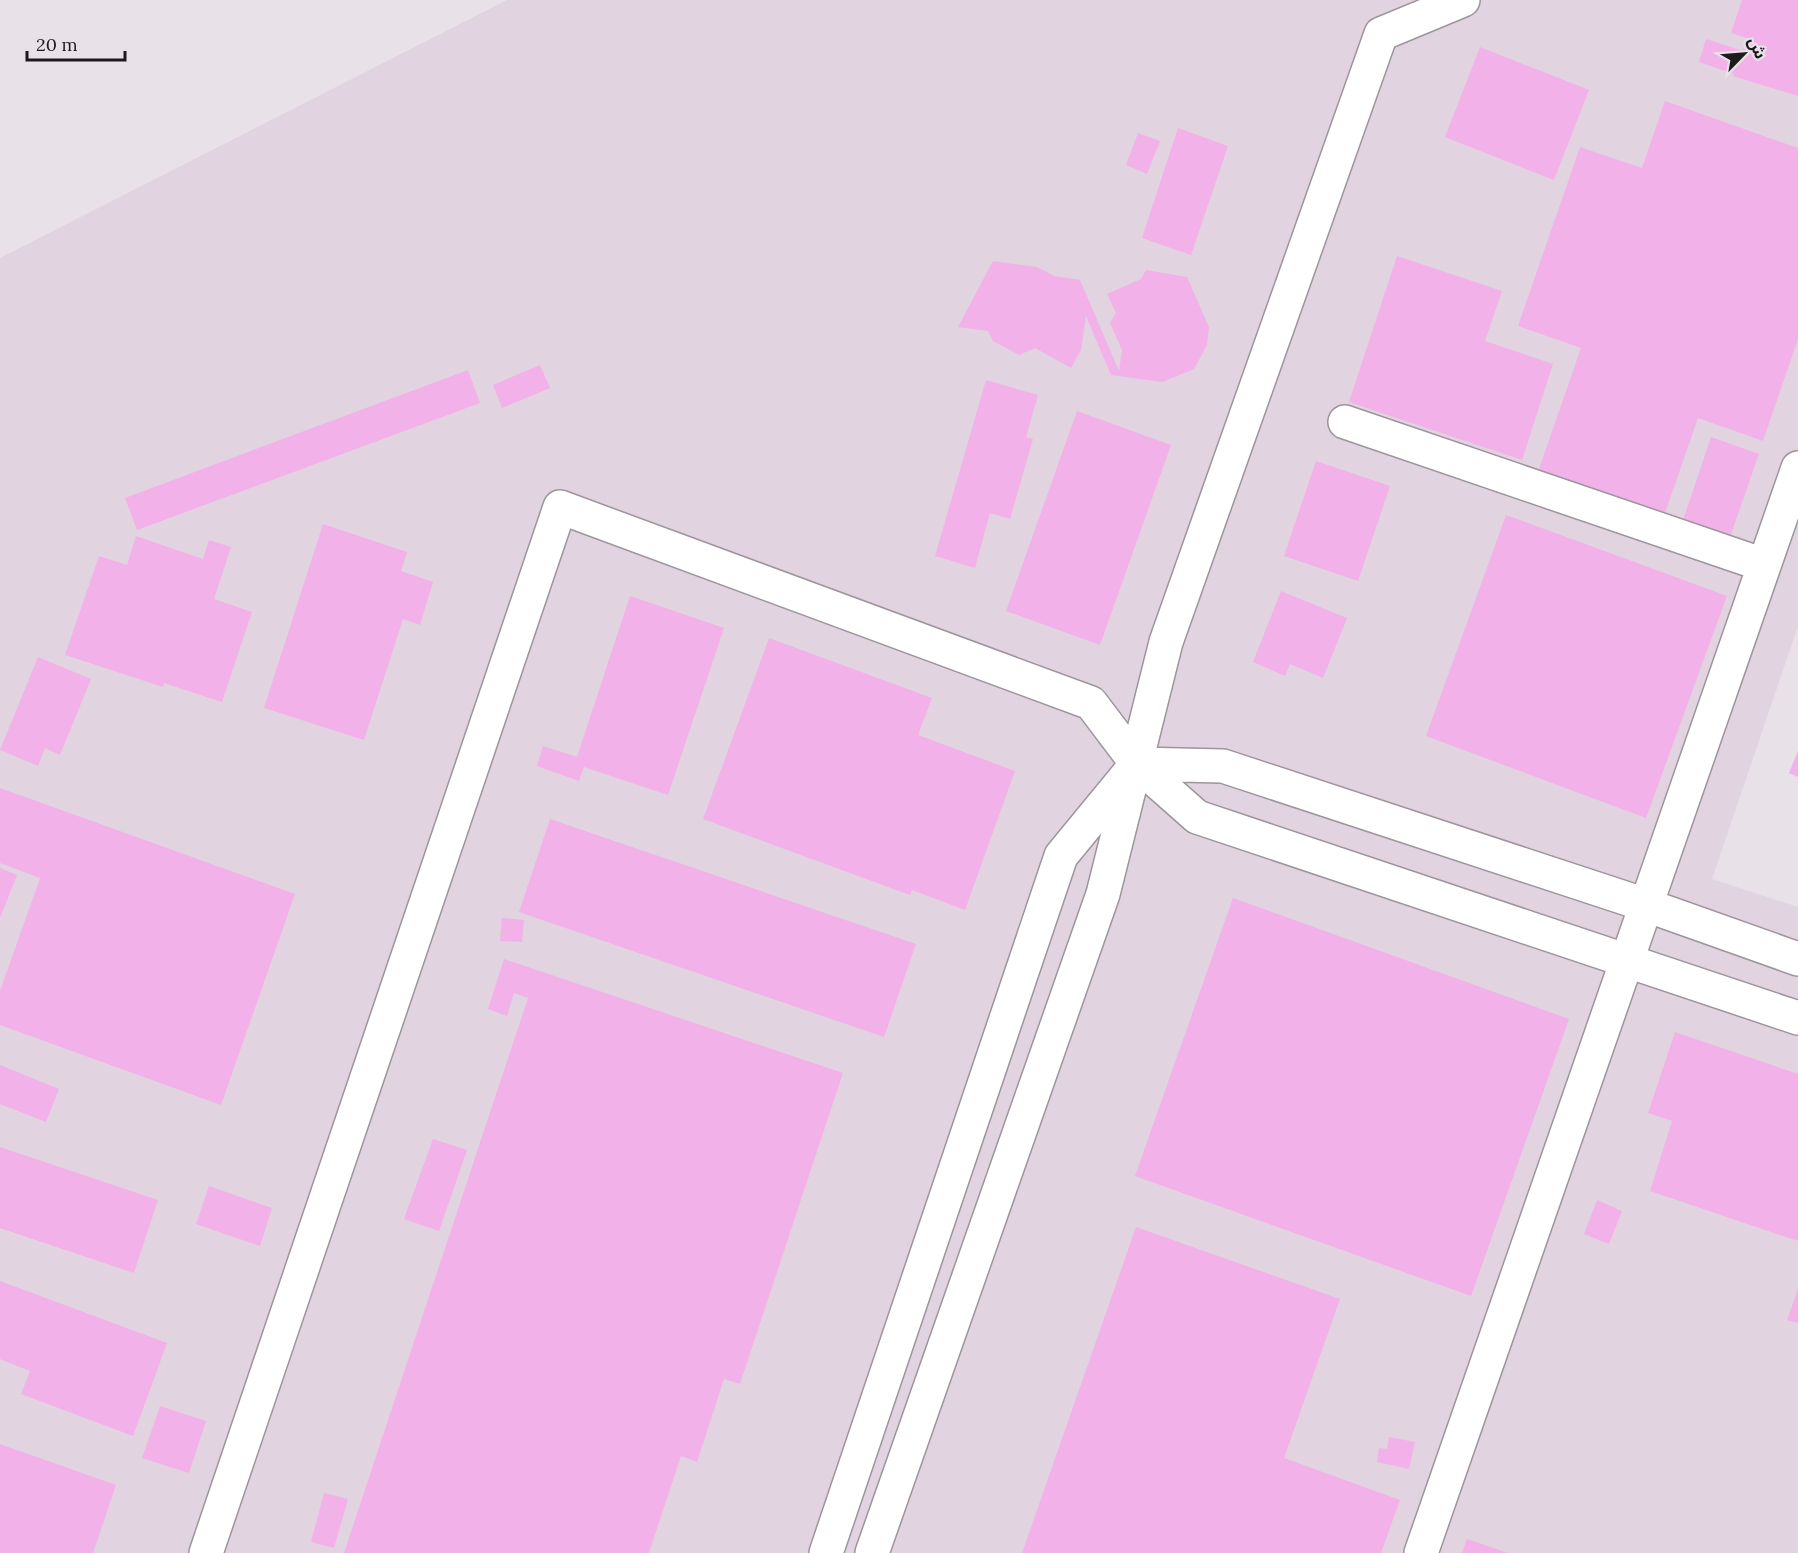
<svg xmlns="http://www.w3.org/2000/svg" width="1798" height="1553" viewBox="0 0 1798 1553" font-family="Lora,'Noto Sans Arabic',serif">
<style>
.built{fill:#e1d3df}
.building{fill:#f3b1e9}
.lines{fill:none;stroke-linecap:round;stroke-linejoin:round}
.minor-casing{stroke:#9c959b;stroke-width:36}
.minor{stroke:#fff;stroke-width:33}
</style>
<rect width="100%" height="100%" fill="#e8e1e7"/>
<path class="built" d="M507 0H1798V626L1712 879 1798 907V1553H0V258Z"/>
<path class="building" d="M1742 0H1798V96L1733 76 1734 74 1699 62 1706 39 1743 51 1747 38 1731 33Z
M1480 47 1589 90 1554 180 1445 137Z
M1665 101 1798 148V339L1763 441 1698 418 1665 513 1539 469 1581 348 1518 326 1580 147 1642 168Z
M1178 128 1228 146 1191 255 1142 238Z
M1138 133 1160 141 1147 174 1126 165Z
M1397 256 1502 291 1485 341 1553 364 1522 460 1349 402Z
M993 261 1037 267 1054 276 1080 280 1119 371 1122 350 1110 323 1116 313 1107 294 1141 279 1146 270 1187 277 1209 327 1207 345 1194 369 1162 382 1111 375 1086 316 1081 350 1071 368 1035 348 1019 355 993 341 988 331 958 327Z
M540 365 550 388 502 408 493 385Z
M468 370 480 403 137 530 125 498Z
M986 380 1038 395 1026 437 1033 439 1010 519 990 513 975 568 935 556Z
M1077 411 1171 445 1100 645 1006 611Z
M1711 437 1759 454 1730 537 1683 520Z
M1316 461 1390 486 1358 581 1284 556Z
M1506 515 1727 596 1646 818 1426 736Z
M323 524 407 552 401 571 433 582 420 625 403 619 364 740 264 708Z
M136 536 203 559 209 540 231 547 214 599 252 612 222 702 164 683 163 687 65 655 99 556 127 565Z
M1281 591 1347 618 1323 678 1290 664 1285 676 1253 662Z
M630 596 724 628 668 795 584 767 579 781 537 766 543 746 577 757Z
M769 638 932 698 918 735 1015 771 965 910 912 890 910 895 703 819Z
M38 657 91 679 60 755 45 748 38 766 0 750Z
M1798 751V777L1789 773Z
M0 788 295 894 221 1105 0 1025V991L40 878 0 863Z
M550 819 916 944 884 1037 519 912Z
M0 868 17 875 0 918Z
M1233 898 1569 1019 1471 1296 1135 1176Z
M502 918 524 920 522 942 500 941Z
M504 959 843 1073 740 1384 724 1379 697 1462 681 1456 649 1553H344L528 998 514 993 507 1016 488 1009Z
M1675 1032 1798 1074V1241L1650 1191 1672 1121 1648 1113Z
M0 1065 59 1089 46 1122 0 1104Z
M433 1139 467 1150 439 1231 404 1219Z
M0 1147 158 1200 134 1273 0 1228Z
M209 1186 272 1208 260 1246 196 1224Z
M1597 1200 1622 1211 1609 1244 1584 1234Z
M1136 1227 1340 1299 1284 1458 1400 1500 1381 1553H1022Z
M0 1281 167 1343 133 1436 21 1394 30 1371 0 1359Z
M1798 1289V1323L1787 1320Z
M160 1406 206 1421 189 1473 142 1458Z
M1389 1437 1415 1442 1409 1469 1377 1462 1379 1448 1387 1449Z
M0 1444 116 1485 93 1553H0Z
M324 1493 348 1499 334 1548 311 1542Z
M1467 1539 1508 1553H1462Z"/>
<g class="lines">
<defs>
<path id="minor" d="M1345 422 1764 565
M1137 764 1223 766 1646 905 1798 959
M206 1553 560 507 1091 703 1137 764 1197 817 1798 1018
M826 1553 1061 856 1130 772
M872 1553 1103 894 1166 642 1381 34 1463 0
M1421 1553 1798 468"/>
</defs>
<use href="#minor" class="minor-casing"/>
<use href="#minor" class="minor"/>
</g>
<g transform="translate(1744 54) rotate(65)" stroke="#e8e1e7" stroke-width="4.5" paint-order="stroke">
<path d="M0-4.5L10 22L0 15L-10 22Z" fill="#1d1a1c"/>
<text y="-9" font-size="16" font-weight="bold" text-anchor="middle" fill="#1d1a1c">ش</text>
</g>
<path d="M27 51v9h98v-9" fill="none" stroke="#1d1a1c" stroke-width="3"/>
<text x="36" y="51" font-size="18" fill="#1d1a1c" stroke="#e8e1e7" stroke-width="4.5" paint-order="stroke">20 m</text>
</svg>
